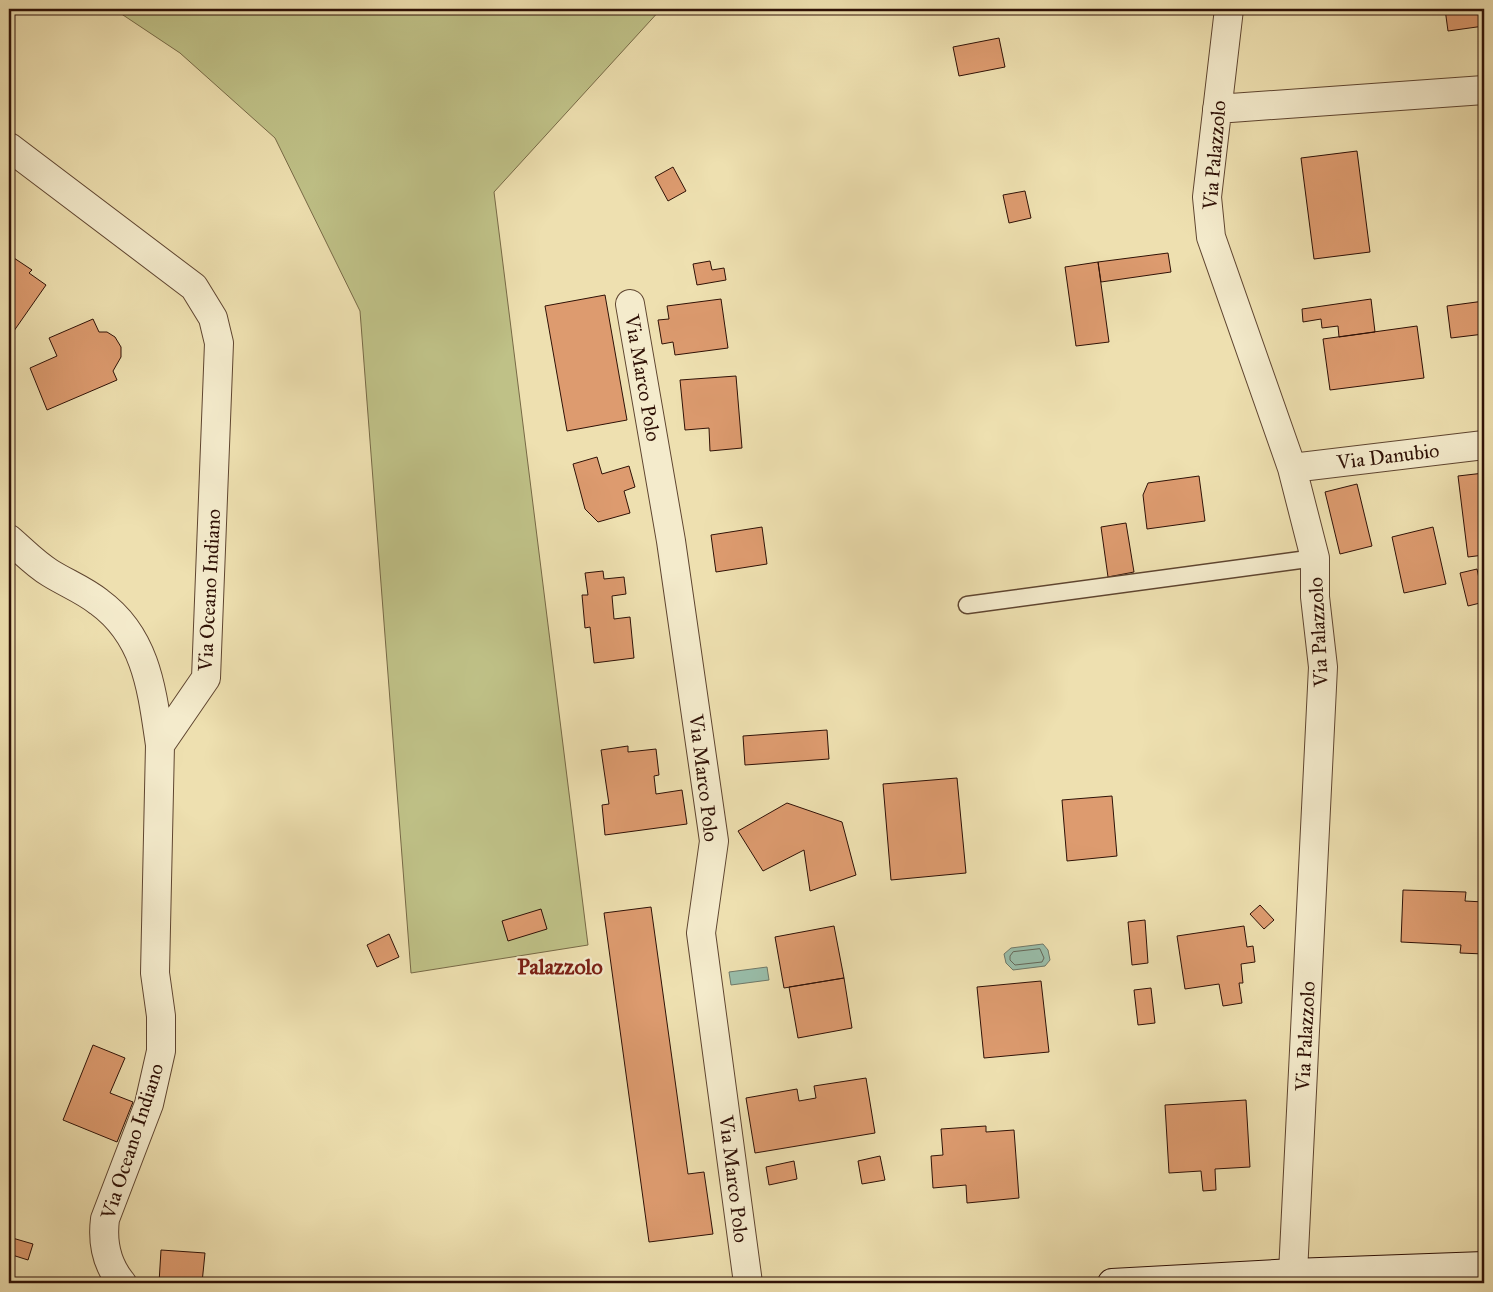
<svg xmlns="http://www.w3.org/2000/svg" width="1493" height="1292" viewBox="0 0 1493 1292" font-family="'IM FELL Great Primer',serif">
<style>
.green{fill:#bfc187;stroke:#776946}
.water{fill:#99bda9;stroke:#6f7868}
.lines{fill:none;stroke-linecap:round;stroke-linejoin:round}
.shore{stroke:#646758;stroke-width:1}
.building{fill:#dd9b6f;stroke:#2f1106}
.lane-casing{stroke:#5f4530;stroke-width:19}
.street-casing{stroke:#5f4530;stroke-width:30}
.secondary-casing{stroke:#2f1106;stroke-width:30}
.lane{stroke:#f4ebcc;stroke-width:16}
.street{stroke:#f4ebcc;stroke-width:28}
.secondary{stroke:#f4ebcc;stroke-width:28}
.labels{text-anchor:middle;stroke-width:4.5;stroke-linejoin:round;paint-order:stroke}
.street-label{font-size:20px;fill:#2f1106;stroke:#f4ebcc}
.quarter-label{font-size:22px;font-weight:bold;fill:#7a1f14;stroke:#f4ebcc}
</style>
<rect width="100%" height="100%" fill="#eee0b0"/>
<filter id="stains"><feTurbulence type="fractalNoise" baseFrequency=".004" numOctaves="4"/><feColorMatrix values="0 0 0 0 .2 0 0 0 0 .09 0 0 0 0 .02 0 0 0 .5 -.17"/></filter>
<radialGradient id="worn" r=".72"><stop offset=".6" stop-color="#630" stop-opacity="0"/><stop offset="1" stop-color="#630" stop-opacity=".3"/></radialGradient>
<path class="green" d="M114 9H661L494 192 588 945 411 973 360 311 275 138 180 53Z"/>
<path class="water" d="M1043 944 1048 950 1050 960 1045 966 1013 970 1006 963 1004 954 1011 948Z
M767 967 769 980 731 985 729 972Z"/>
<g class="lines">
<path class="shore" d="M1040 949 1044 958 1042 962 1015 965 1010 960V956L1013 952Z"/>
</g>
<path class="building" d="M1445 9H1484V26L1448 31Z
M999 38 1005 67 959 76 953 47Z
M1357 151 1370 252 1314 259 1301 158Z
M673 167 686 191 668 201 655 177Z
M1025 191 1031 218 1009 223 1003 195Z
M1168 253 1171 272 1101 282 1098 262Z
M14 258 32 270 29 273 46 285 9 338V265Z
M710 261 712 270 724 268 726 280 697 285 693 264Z
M1098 262 1109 342 1076 346 1065 267Z
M605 295 627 420 567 431 545 306Z
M721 299 728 348 675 355 673 342 662 344 658 320 669 319 667 306Z
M1371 299 1375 332 1339 337 1338 326 1322 328 1321 319 1303 322 1302 309Z
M1484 301V334L1451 338 1447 306Z
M93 319 99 332H107L115 337 121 347V357L113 371 117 380 47 410 30 368 57 356 49 338Z
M1417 326 1424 378 1330 390 1323 339Z
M736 376 742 448 710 451 709 428 685 430 680 380Z
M597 457 602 474 629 466 635 487 624 491 630 513 598 522 585 509 573 464Z
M1484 473V555L1468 557 1458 476Z
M1199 476 1205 521 1147 529 1143 495 1148 483Z
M1357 484 1372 546 1340 554 1325 492Z
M1126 523 1134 572 1108 577 1101 527Z
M762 527 767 564 716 572 711 535Z
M1433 527 1446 584 1404 593 1392 537Z
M1477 569 1484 602 1468 606 1460 573Z
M603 571 604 579 624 577 626 594 612 596 614 619 630 617 634 658 594 663 590 627 585 628 582 595H588L585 573Z
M827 730 829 759 745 765 743 736Z
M628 746V752L656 749 659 775 654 776 656 794 682 790 687 824 605 835 602 805 609 804 601 750Z
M957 778 966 873 891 880 883 784Z
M1112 796 1117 856 1067 861 1062 800Z
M787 803 842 822 856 875 810 891 804 850 763 871 738 831Z
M1403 890 1466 892 1465 901 1484 902V954L1460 953 1461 945 1401 942Z
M1260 905 1274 920 1264 929 1250 914Z
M651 907 688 1174 704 1172 713 1234 649 1242 604 913Z
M541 909 547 929 508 941 502 921Z
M1145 920 1148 963 1132 965 1128 922Z
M834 926 844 978 784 988 775 937Z
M1244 926 1247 947 1253 946 1255 962 1241 964 1243 983H1239L1242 1003 1223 1006 1219 984 1185 989 1177 936Z
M389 934 399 957 377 967 367 945Z
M844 978 852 1028 798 1038 789 987Z
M1041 981 1049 1052 984 1058 977 987Z
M1151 988 1155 1023 1138 1025 1134 990Z
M93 1045 125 1058 110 1093 133 1102 117 1142 63 1120Z
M866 1078 875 1133 755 1153 746 1098 797 1089 799 1101 816 1098 814 1086Z
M1246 1100 1250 1167 1215 1169 1216 1190 1203 1191 1201 1171 1169 1173 1165 1105Z
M986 1126V1132L1014 1130 1019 1198 967 1203 966 1185 933 1188 931 1156 943 1155 941 1129Z
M880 1156 885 1180 862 1184 858 1161Z
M794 1161 797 1179 769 1185 766 1167Z
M9 1237 33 1244 28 1260 9 1254Z
M161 1250 205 1253 202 1283H159Z"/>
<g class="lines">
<defs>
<path id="lane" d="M967 605 1315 558"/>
<path id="street" d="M1229 9 1207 197 1211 237 1292 468 1315 558V597L1323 667 1293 1273
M1217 109 1484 90
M9 147 194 287 213 318 219 343 206 678 160 745 155 973 161 1016V1051L149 1104 105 1219C102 1243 107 1265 122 1283
M630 304 671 541 714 841 701 933 748 1283
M1292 468 1484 445
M9 539C22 550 35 564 50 573 66 583 84 590 99 602 147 637 152 691 160 745"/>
<path id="secondary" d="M1112 1283 1293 1273 1484 1266"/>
</defs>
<use href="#lane" class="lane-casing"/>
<use href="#street" class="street-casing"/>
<use href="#secondary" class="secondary-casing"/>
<use href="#lane" class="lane"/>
<use href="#street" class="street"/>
<use href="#secondary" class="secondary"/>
</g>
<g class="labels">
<g class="street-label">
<text transform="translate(1214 155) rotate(-85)" y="7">Via Palazzolo</text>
<text transform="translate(643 378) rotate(80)" y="7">Via Marco Polo</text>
<text transform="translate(1388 456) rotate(-7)" y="7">Via Danubio</text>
<text transform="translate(209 590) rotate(-87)" y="7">Via Oceano Indiano</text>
<text transform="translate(1318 632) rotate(-93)" y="7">Via Palazzolo</text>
<text transform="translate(704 778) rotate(83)" y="7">Via Marco Polo</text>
<text transform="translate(1305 1036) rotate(-87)" y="7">Via Palazzolo</text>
<text transform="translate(132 1141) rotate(-72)" y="7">Via Oceano Indiano</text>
<text transform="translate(734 1179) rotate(83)" y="7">Via Marco Polo</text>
</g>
<g class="quarter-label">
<text x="560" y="974">Palazzolo</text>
</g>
</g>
<rect width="1493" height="1292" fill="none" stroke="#eee0b0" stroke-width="30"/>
<rect x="10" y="10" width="1473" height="1272" fill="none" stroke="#2f1106" stroke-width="2.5"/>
<rect x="15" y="15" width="1463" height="1262" fill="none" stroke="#2f1106"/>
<rect width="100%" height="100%" filter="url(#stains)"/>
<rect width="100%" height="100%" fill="url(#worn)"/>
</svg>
